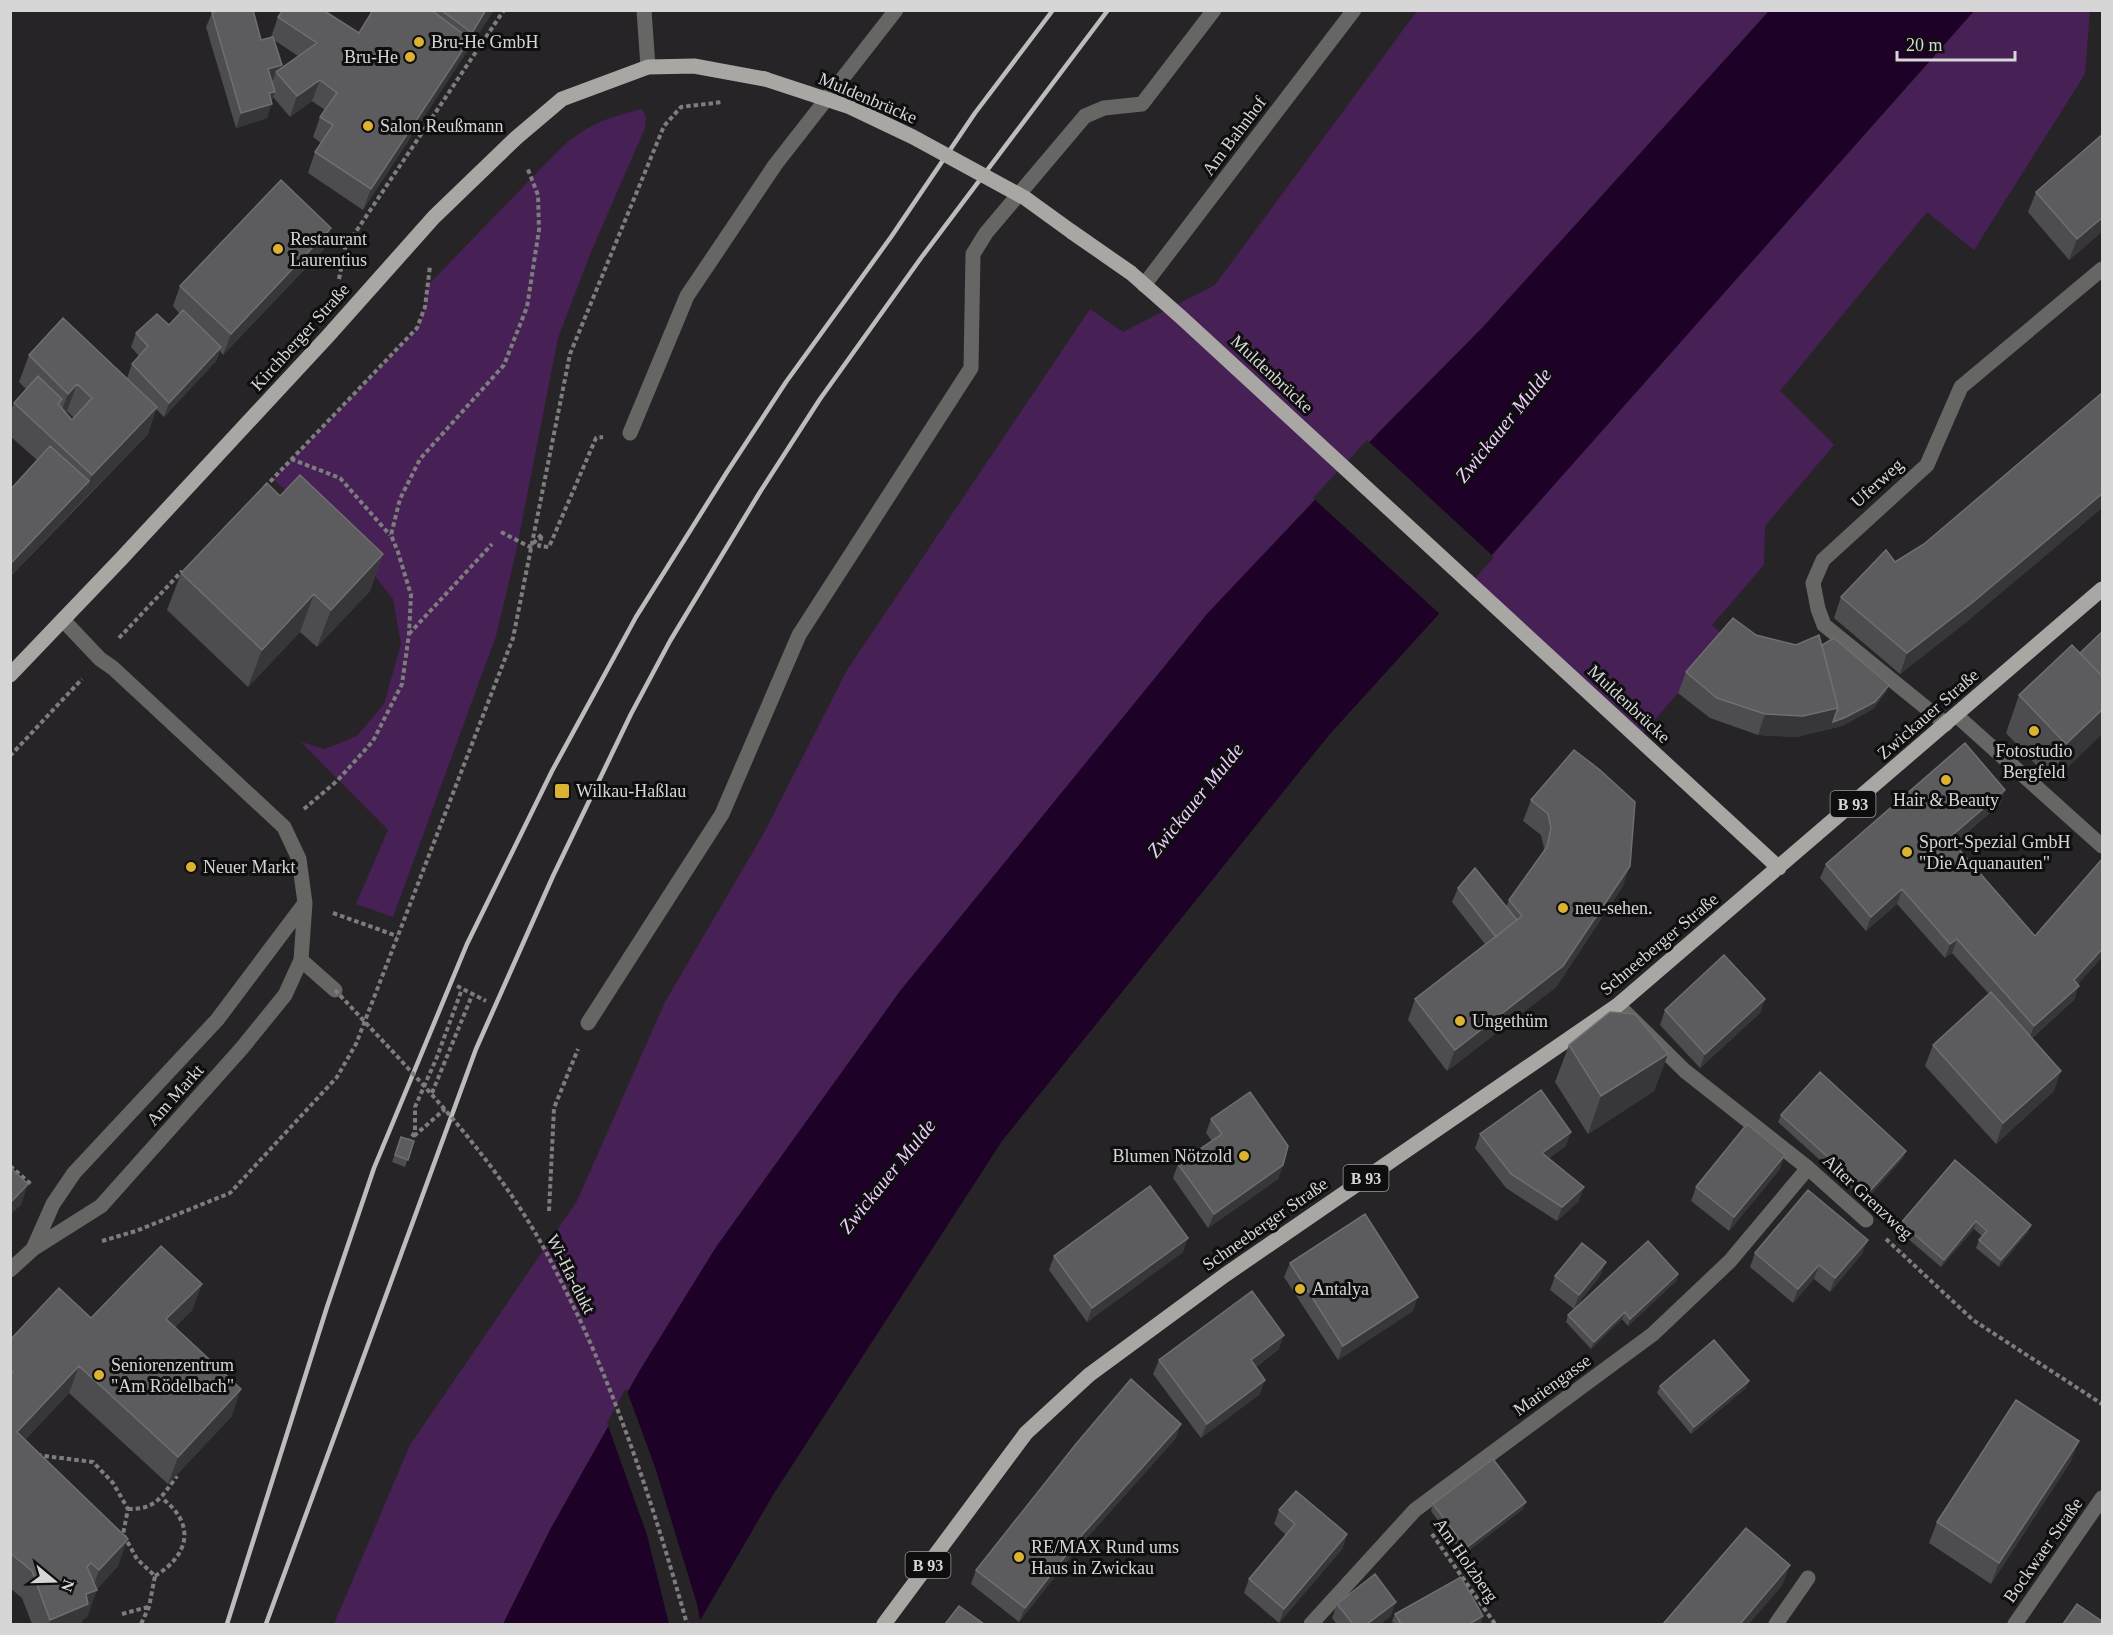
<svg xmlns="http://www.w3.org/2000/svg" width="2113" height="1635" viewBox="0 0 2113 1635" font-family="'Times New Roman',serif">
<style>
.green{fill:#472156}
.water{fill:#1d0126}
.pier{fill:#262426}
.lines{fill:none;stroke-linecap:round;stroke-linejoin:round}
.path{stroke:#7e7d7e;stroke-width:4;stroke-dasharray:4.5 3;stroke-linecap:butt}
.minor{stroke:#666664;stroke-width:15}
.major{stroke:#a8a7a4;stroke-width:15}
.rail{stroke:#bdbcbd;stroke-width:4.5}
.path-bridge{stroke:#7e7d7e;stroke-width:4;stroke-dasharray:4.5 3;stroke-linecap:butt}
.major-bridge{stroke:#a8a7a4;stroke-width:15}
.wall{fill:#4d4c4e;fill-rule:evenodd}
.shaded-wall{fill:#373638}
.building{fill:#5c5b5d;stroke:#6f6e70;stroke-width:1.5}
.poi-dot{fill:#dcb233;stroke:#0e0e0f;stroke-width:2}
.labels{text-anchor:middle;stroke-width:6;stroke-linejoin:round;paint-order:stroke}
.shield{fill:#0e0e0f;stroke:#9b9a9b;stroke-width:1.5}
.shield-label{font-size:16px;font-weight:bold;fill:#d7d6d7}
.poi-label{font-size:18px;fill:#d7d6d7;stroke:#0e0e0f;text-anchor:start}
.street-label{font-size:18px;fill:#d7d6d7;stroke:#0e0e0f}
.water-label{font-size:20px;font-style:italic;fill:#eecbfd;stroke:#0e0e0f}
</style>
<rect width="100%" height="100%" fill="#262426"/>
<path class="green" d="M1417 11H1769L1483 327 1381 430 1207 614 640 1370 551 1528 503 1624H334L410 1445 577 1201 665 1002 764 833 847 670 1090 309 1123 332 1215 285Z
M1974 11H2090L2085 74 1974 250 1927 212 1780 391 1834 445 1765 526 1764 565 1712 625 1726 638 1638 739 1468 582Z
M642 109 646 118 645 128 591 252 558 338 516 552 496 636 393 917 356 904 388 830 301 742 325 749 357 736 384 704 401 644 393 599 364 562 273 479 417 329 425 307 428 285 558 151C587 124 604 119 642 109Z"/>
<path class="water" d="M1769 11H1974L1468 582 1329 735 1002 1141 773 1495 698 1624H503L551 1528 640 1370 716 1247 900 991 1207 614 1381 430 1483 327Z"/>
<path class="pier" d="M1367 440 1494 557 1442 616 1313 498Z
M626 1388 655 1467 697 1604 701 1624H669L647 1535 607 1423Z"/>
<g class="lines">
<path class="path" d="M339 279 345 248 504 10
M291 459 340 478 390 535
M265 487 417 328 425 307 430 266
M501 532 530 547 542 534 539 546 549 547 596 438 603 437
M409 634 492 544
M119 638 182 571
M10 756 82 679
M304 809 337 781 373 741 402 684 409 634 411 595 398 552 391 535 400 499 420 459 504 365 527 307 539 230 538 195 527 167
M333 913 397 936
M457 986 486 1001
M432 1093 473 993
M414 1136 445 1109
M408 1143 415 1132V1107L437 1057 462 989
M10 1166 32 1185
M549 1211 554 1108 578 1049
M1886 1239 1973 1320 2102 1404
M102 1241 136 1231 230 1193 337 1077 356 1044 513 638 570 354 664 126 681 107 723 102
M37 1455 93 1462 113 1483 128 1509 123 1534 137 1559 155 1576 149 1607 141 1624
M128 1509C156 1510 162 1496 177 1476
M1432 1534 1495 1624
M155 1576C189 1555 196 1525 163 1499
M122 1614 148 1607"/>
<path class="minor" d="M644 10 648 67
M1144 285 1354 10
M630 433 687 296 775 165 896 10
M1956 715 2102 846
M1946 724 1824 625 1818 609 1813 583 1823 560 1927 465 1961 387 2102 269
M301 960 335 990
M1618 1005 1685 1071 1808 1168 1866 1220
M588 1023 722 814 799 635 971 368 973 254 986 233 1085 116 1104 108 1142 104 1214 10
M33 1249 53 1204 74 1173 217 1020 305 903
M10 1270 33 1249 101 1206 242 1048 285 995 301 960 305 903 299 859 284 827 113 668 100 659 63 620
M1311 1624 1415 1510 1653 1334 1730 1261 1808 1168
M1776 1624 1808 1578
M2015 1624 2102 1498"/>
<path class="major" d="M1072 232 1131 273 1182 318 1779 868
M10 675 121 559 328 336 434 217 516 138 562 99 648 67 694 66 765 79
M884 1624 1026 1433 1089 1375 1225 1275 1618 1005 2102 589"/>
<path class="rail" d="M227 1624 327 1307 374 1168 467 944 552 771 636 617 727 472 786 382 891 237 975 113 1053 10
M266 1624 476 1049 553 876 631 714 670 641 760 492 820 399 921 258 1108 10"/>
<path class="path-bridge" d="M335 990C402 1062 472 1132 525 1216 546 1249 563 1285 580 1320 625 1418 658 1521 687 1624"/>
<path class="major-bridge" d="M765 79 850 107 913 137 1025 198 1072 232"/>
</g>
<path class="wall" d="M373 10H494L363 210 308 173 315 152 321 143 313 137 320 117 325 110 312 101 290 117 273 97 267 118 236 128 206 27 212 13 261 40 271 37 278 17 359 33ZM274 40 298 56 280 69 282 65Z
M2103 134V231L2069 260 2028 212 2036 192Z
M324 249 223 355 220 351 216 361 164 417 156 409 148 434 10 577V490L37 460 10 436V412L14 403 26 389 19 382 29 355 127 378 132 364 139 356 131 347 136 333 169 325 180 314 173 306 180 286ZM67 411 74 418 72 420 66 413Z
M2103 392V507L1965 623 1900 674 1834 618 1841 597 1924 544Z
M280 496 383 554 370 591 317 647 300 632 248 687 167 610 181 573Z
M2103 631V733L2052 782 2006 733 2019 695 2080 653Z
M1756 635 1796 645H1822L1886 692 1873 709 1842 726 1796 737 1758 735 1710 718 1678 693 1686 672Z
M1574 750 1623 886 1556 987 1447 1071 1408 1020 1415 999 1485 944 1452 902 1458 888 1506 907 1509 900 1543 853 1544 848 1541 835 1523 821 1531 800Z
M2000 804 1954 844 2035 936 2103 858V956L2078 984 2074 1000 2032 1038 2054 1091 1996 1144 1925 1066 1933 1045 1989 994 1952 953 1945 958 1897 904 1866 931 1820 878 1826 864Z
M1765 999 1760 1013 1700 1068 1660 1025 1665 1010Z
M1569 1045 1668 1054 1654 1091 1588 1134 1555 1082Z
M1781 1115 1903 1158 1865 1201 1778 1122Z
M1211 1119 1283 1165 1278 1179 1208 1228 1173 1178 1178 1164 1212 1141 1206 1133Z
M1480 1134 1566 1146 1549 1158 1579 1201 1557 1221 1506 1188 1475 1148Z
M401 1137 414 1141 405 1167 392 1162Z
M1955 1160 2031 1225 2028 1232 1999 1267 1976 1248 1979 1240 1982 1236 1974 1229 1941 1267 1899 1231 1901 1223Z
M1780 1169 1729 1231 1691 1201 1696 1187Z
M1183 1252 1087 1322 1049 1270 1054 1256Z
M1755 1253 1862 1254 1830 1292 1814 1279 1793 1303 1750 1267Z
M1290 1263 1413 1311 1338 1360 1284 1277Z
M1678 1274 1676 1281 1628 1326 1622 1319 1591 1349 1566 1322 1568 1315Z
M1555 1276H1600L1574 1309 1550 1290Z
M202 1284 192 1310 175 1327 232 1416 168 1484 69 1393 25 1440 118 1566 97 1589 87 1617 83 1619 81 1624H32L22 1598 10 1588V1340L91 1318Z
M1279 1349 1256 1367 1260 1394 1201 1438 1153 1374 1159 1360Z
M1660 1386 1746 1388 1691 1434 1657 1393Z
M1176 1438 1076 1550 1019 1622 971 1584 976 1570Z
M2071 1461 1991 1584 1929 1543 1937 1522Z
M1433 1504 1523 1509 1463 1555 1431 1511Z
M1279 1510 1347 1534 1342 1549 1279 1623 1244 1593 1249 1579 1286 1535 1274 1524Z
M1337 1604 1391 1616 1380 1624H1337L1332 1618Z
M1395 1614 1481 1624H1394L1392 1621Z"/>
<path class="shaded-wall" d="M486 10H494L363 210 371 189 470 39 472 33Z
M282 65 278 74 276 72 273 80 263 83 268 69Z
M320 80 312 101 290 117 297 96Z
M275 92 270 105 272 104 267 118 236 128 241 113 269 93Z
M2103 217V231L2069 260 2077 239Z
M331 228 324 249 223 355 231 334Z
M221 347 216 361 164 417 169 403Z
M77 384 67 411 58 420 68 394Z
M157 407 148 434 82 501 92 475Z
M89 481 82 501 10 577V564Z
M2103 493V507L1965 623 1900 674 1907 653Z
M383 554 370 591 317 647 331 610Z
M314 594 300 632 248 687 262 650Z
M1889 685 1886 692 1873 709 1842 726 1830 729 1833 722Z
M1838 708 1830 729 1796 737 1758 735 1765 714Z
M2103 709V733L2052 782 2066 744Z
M2005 790 2000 804 1944 852 1949 838Z
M1630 866 1623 886 1556 987 1447 1071 1455 1050Z
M1902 889 1897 904 1866 931 1871 917Z
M1957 939 1952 953 1945 958 1950 944Z
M2103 948V956L2069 994 2074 980Z
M2079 986 2074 1000 2029 1040 2034 1026Z
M1765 999 1760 1013 1700 1068 1705 1054Z
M1668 1054 1654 1091 1588 1134 1601 1096Z
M2061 1071 2054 1091 1996 1144 2003 1123Z
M1571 1132 1566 1146 1537 1167 1542 1153Z
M1906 1151 1903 1158 1865 1201 1868 1193Z
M1785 1155 1780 1169 1729 1231 1734 1217Z
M1283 1165 1278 1179 1208 1228 1214 1214Z
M28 1184 21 1205 10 1215V1203Z
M1584 1187 1579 1201 1557 1221 1562 1207Z
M1976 1221 1974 1229 1941 1267 1944 1260Z
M2031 1225 2028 1232 1999 1267 2001 1260Z
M1188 1238 1183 1252 1087 1322 1092 1308Z
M1868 1240 1862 1254 1830 1292 1835 1278Z
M1606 1262 1600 1276 1574 1309 1579 1295Z
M1819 1265 1814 1279 1793 1303 1798 1289Z
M1678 1274 1676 1281 1628 1326 1630 1319Z
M202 1284 192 1310 156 1345 166 1319Z
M1418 1297 1413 1311 1338 1360 1343 1346Z
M1625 1312 1622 1319 1591 1349 1594 1342Z
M1284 1335 1279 1349 1246 1374 1251 1360Z
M79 1366 69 1393 10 1456 17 1432Z
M1265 1380 1260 1394 1201 1438 1207 1424Z
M1749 1381 1746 1388 1691 1434 1694 1427Z
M241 1389 232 1416 168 1484 178 1457Z
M1181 1424 1176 1438 1076 1550 1019 1622 1025 1608 1081 1536Z
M2079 1441 2071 1461 1991 1584 1999 1563Z
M1526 1502 1523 1509 1463 1555 1466 1548Z
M1347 1534 1342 1549 1279 1623 1284 1609Z
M128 1539 118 1566 95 1591 97 1590 87 1617 83 1619 81 1624H49L50 1620 86 1594 91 1593 99 1570Z
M1790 1565 1782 1586 1749 1624H1740Z
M1396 1602 1391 1616 1380 1624H1367Z
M1483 1616 1481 1624H1469Z"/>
<path class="building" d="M220 10H253L261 40 273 37 282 65 268 69 275 92 269 93 272 104 241 113 212 13Z
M283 10H323L359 33 373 10H431L470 39 371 189 315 152 333 125 320 117 337 93 320 80 297 96 276 72 317 43 278 17Z
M441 10H486L472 33Z
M2103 134V217L2077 239 2036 192Z
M281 180 331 228 231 334 180 286Z
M183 310 221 347 169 403 132 364 148 346 136 333 157 314 169 325Z
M63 318 157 407 92 475 14 403 38 376 62 399 58 404 72 420 92 398 77 384 68 394 29 355Z
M2103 392V493L1973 602 1907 653 1841 597 1886 550 1895 562 1924 544Z
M50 446 89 481 10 564V490Z
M300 475 383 554 331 610 314 594 262 650 181 573 267 483 280 496Z
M1733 618 1756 635 1796 645 1819 635 1838 708 1803 716 1765 714 1717 698 1686 672Z
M2103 631V677L2080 653Z
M1834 638 1889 685 1875 702 1844 718 1833 722 1838 708 1822 645Z
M2072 645 2103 677V709L2066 744 2019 695Z
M1965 743 2005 790 1949 838 2035 936 2103 858V948L2074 980 2079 986 2034 1026 1957 939 1950 944 1902 889 1871 917 1826 864Z
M1574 750 1600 770 1635 802 1630 866 1563 966 1455 1050 1415 999 1522 916 1509 900 1547 847 1551 828 1548 814 1531 800Z
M1475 868 1517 920 1496 937 1458 888Z
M1724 955 1765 999 1705 1054 1665 1010Z
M1991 992 2061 1071 2003 1123 1933 1045Z
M1610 1012 1635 1014 1668 1054 1601 1096 1569 1045Z
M1820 1072 1906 1151 1868 1193 1781 1115Z
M1541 1090 1571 1132 1542 1153 1584 1187 1562 1207 1511 1174 1480 1134Z
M1250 1092 1288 1146 1283 1165 1214 1214 1178 1164 1222 1134 1211 1119Z
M1747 1124 1785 1155 1734 1217 1696 1187Z
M401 1137 414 1141 408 1160 395 1155Z
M1955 1160 2031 1225 2001 1260 1979 1240 1987 1231 1976 1221 1944 1260 1901 1223Z
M10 1167 28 1184 10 1203Z
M1150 1186 1188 1238 1092 1308 1054 1256Z
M1808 1190 1868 1240 1835 1278 1819 1265 1798 1289 1755 1253Z
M1365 1214 1418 1297 1343 1346 1290 1263Z
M1648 1241 1678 1274 1630 1319 1625 1312 1594 1342 1568 1315Z
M1582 1243 1606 1262 1579 1295 1555 1276Z
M161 1246 202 1284 166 1319 241 1389 178 1457 79 1366 17 1432 128 1539 99 1570 91 1563 87 1567 97 1590 86 1594 88 1604 50 1620 32 1571 10 1553V1375L13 1372 10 1370V1340L59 1288 91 1318Z
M1252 1291 1284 1335 1251 1360 1265 1380 1207 1424 1159 1360Z
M1714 1340 1749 1381 1694 1427 1660 1386Z
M1131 1379 1181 1424 1081 1536 1025 1608 976 1570 1076 1444Z
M2016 1400 2079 1441 1999 1563 1937 1522Z
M1493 1459 1526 1502 1466 1548 1433 1504Z
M1296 1491 1347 1534 1284 1609 1249 1579 1295 1524 1279 1510Z
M1746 1528 1790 1565 1740 1624H1663Z
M1375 1574 1396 1602 1367 1624H1353L1337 1604Z
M1461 1577 1483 1616 1469 1624H1401L1395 1614Z
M2077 1604 2103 1622V1624H2063Z
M959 1606 984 1624H945Z"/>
<g class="poi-dot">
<circle cx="419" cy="42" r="6"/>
<circle cx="410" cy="57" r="6"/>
<circle cx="368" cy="126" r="6"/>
<circle cx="278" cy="249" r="6"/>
<circle cx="2034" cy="731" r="6"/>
<circle cx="1946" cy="780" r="6"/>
<rect x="554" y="783" width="16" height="16" rx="3"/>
<circle cx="1907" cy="852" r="6"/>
<circle cx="191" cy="867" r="6"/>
<circle cx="1563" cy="908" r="6"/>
<circle cx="1460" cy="1021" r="6"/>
<circle cx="1244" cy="1156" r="6"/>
<circle cx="1300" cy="1289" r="6"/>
<circle cx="99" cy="1375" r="6"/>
<circle cx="1019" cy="1557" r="6"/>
</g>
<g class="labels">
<g class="shield">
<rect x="1830.5" y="791" width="45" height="26" rx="4.5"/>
<rect x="1343.5" y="1165" width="45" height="26" rx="4.5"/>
<rect x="905.5" y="1552" width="45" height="26" rx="4.5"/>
</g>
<g class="shield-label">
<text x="1853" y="810">B 93</text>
<text x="1366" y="1184">B 93</text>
<text x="928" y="1571">B 93</text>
</g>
<g class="poi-label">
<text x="431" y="48">Bru-He GmbH</text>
<text x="398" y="63" text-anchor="end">Bru-He</text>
<text x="380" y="132">Salon Reußmann</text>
<text x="290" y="245">Restaurant<tspan x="290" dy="21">Laurentius</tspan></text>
<text x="2034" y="757" text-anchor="middle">Fotostudio<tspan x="2034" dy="21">Bergfeld</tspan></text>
<text x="576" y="797">Wilkau-Haßlau</text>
<text x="1946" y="806" text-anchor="middle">Hair &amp; Beauty</text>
<text x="1919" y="848">Sport-Spezial GmbH<tspan x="1919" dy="21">"Die Aquanauten"</tspan></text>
<text x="203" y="873">Neuer Markt</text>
<text x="1575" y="914">neu-sehen.</text>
<text x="1472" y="1027">Ungethüm</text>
<text x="1232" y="1162" text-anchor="end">Blumen Nötzold</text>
<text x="1312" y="1295">Antalya</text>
<text x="111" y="1371">Seniorenzentrum<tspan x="111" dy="21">"Am Rödelbach"</tspan></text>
<text x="1031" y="1553">RE/MAX Rund ums<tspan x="1031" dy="21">Haus in Zwickau</tspan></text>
</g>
<g class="street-label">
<text transform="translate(868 98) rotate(23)" y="6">Muldenbrücke</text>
<text transform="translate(1234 136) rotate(-53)" y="6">Am Bahnhof</text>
<text transform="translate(300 337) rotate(-48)" y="6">Kirchberger Straße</text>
<text transform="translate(1272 374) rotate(43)" y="6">Muldenbrücke</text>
<text transform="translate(1877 483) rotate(-42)" y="6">Uferweg</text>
<text transform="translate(1629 704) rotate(43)" y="6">Muldenbrücke</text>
<text transform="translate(1928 714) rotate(-41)" y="6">Zwickauer Straße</text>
<text transform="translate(1659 944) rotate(-40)" y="6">Schneeberger Straße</text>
<text transform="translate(175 1095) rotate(-48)" y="6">Am Markt</text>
<text transform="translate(1868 1197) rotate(43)" y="6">Alter Grenzweg</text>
<text transform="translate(1265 1224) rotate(-35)" y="6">Schneeberger Straße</text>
<text transform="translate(571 1274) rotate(63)" y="6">Wi-Ha-dukt</text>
<text transform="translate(1552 1385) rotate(-36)" y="6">Mariengasse</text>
<text transform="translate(2043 1550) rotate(-55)" y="6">Bockwaer Straße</text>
<text transform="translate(1466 1560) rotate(55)" y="6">Am Holzberg</text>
</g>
<g class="water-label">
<text transform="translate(1503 425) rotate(-51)" y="7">Zwickauer Mulde</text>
<text transform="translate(1195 800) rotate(-51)" y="7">Zwickauer Mulde</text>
<text transform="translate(887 1176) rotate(-51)" y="7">Zwickauer Mulde</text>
</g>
</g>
<rect width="2113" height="1635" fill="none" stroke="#d7d6d7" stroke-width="24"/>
<g transform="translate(54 1581) rotate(109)" stroke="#0e0e0f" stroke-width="4.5" paint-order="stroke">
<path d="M0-4.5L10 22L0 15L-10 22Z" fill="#d7d6d7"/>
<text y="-9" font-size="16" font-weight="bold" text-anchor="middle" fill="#d7d6d7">N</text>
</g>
<path d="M1897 51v9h118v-9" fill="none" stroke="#d7d6d7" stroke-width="3"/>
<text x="1906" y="51" font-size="18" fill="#d7d6d7" stroke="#0e0e0f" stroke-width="4.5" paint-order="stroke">20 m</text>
</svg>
